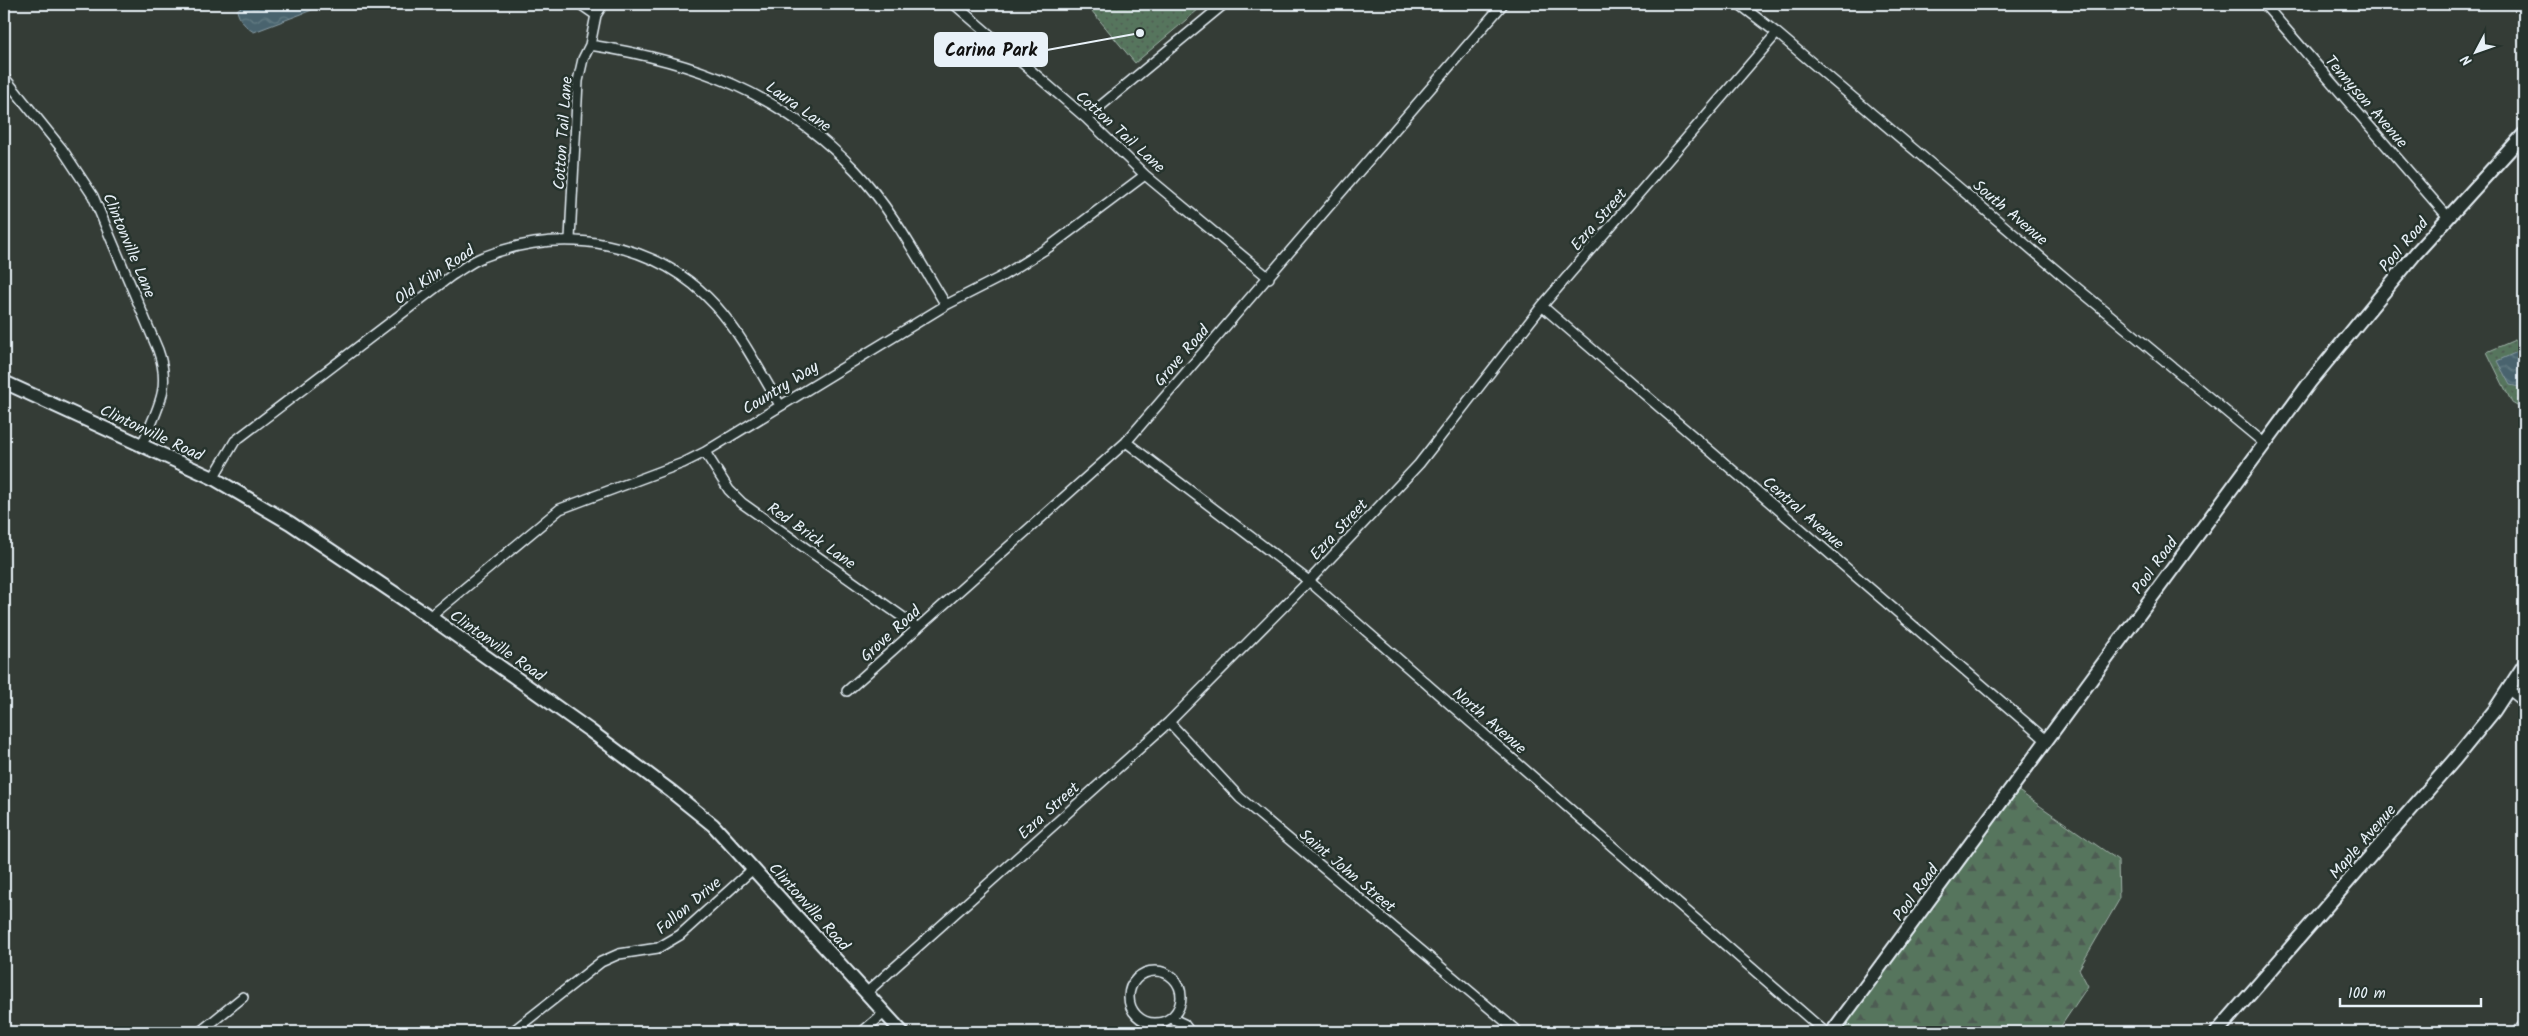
<svg xmlns="http://www.w3.org/2000/svg" width="2528" height="1036" viewBox="0 0 2528 1036" font-family="Kalam,sans-serif">
<style>
.green{fill:url(#green-dots);stroke:#a0b3aa}
.forest{fill:url(#forest-firs);stroke:#a0b3aa}
.water{fill:url(#water-waves);stroke:#899ca5}
.lines{fill:none;stroke-linecap:round;stroke-linejoin:round}
.street-casing{stroke:#e8f1f8;stroke-width:12}
.secondary-casing{stroke:#e8f1f8;stroke-width:16}
.street{stroke:#26332d;stroke-width:9}
.secondary{stroke:#26332d;stroke-width:12}
.labels{text-anchor:middle;stroke-width:5;stroke-linejoin:round;paint-order:stroke}
.street-label{font-size:16px;fill:#e8f1f8;stroke:#26332d}
.leader{fill:none;stroke:#e8f1f8;stroke-width:2}
.callout-dot{fill:#e8f1f8;stroke:#26332d;stroke-width:2}
.callout{fill:#e8f1f8;stroke:#e8f1f8;stroke-width:2}
.callout-label{font-size:18px;text-anchor:middle;font-weight:bold;fill:#111}
</style>
<defs>
<pattern id="green-dots" width="8" height="8" patternUnits="userSpaceOnUse" patternTransform="scale(1.25)"><rect width="8" height="8" fill="#57755d"/><path d="M2 2h.1M6 6h.1" fill="none" stroke="#4e5c53" stroke-width="1.8" stroke-linecap="round"/></pattern>
<pattern id="forest-firs" width="22" height="20" patternUnits="userSpaceOnUse" patternTransform="scale(1.25)"><rect width="22" height="20" fill="#57755d"/><path d="M5 1l3.5 6h-7zM16 11l3.5 6h-7z" fill="#4e5c53"/></pattern>
<pattern id="water-waves" width="16" height="10" patternUnits="userSpaceOnUse" patternTransform="scale(1.25)"><rect width="16" height="10" fill="#49646e"/><path d="M0 5q4-4 8 0t8 0" fill="none" stroke="#637b83"/></pattern>
</defs>
<rect width="100%" height="100%" fill="#343c36"/>
<filter id="ink" filterUnits="userSpaceOnUse"><feTurbulence type="fractalNoise" baseFrequency=".02" numOctaves="2"/><feDisplacementMap in="SourceGraphic" scale="10" xChannelSelector="R" yChannelSelector="G"/><feConvolveMatrix kernelMatrix="1 2 1 2 8 2 1 2 1" color-interpolation-filters="sRGB"/></filter>
<g filter="url(#ink)">
<path class="green" d="M1086 4H1205L1135 63Z
M2524 336V410L2512 403 2487 352Z"/>
<path class="forest" d="M2017 790 2118 860 2119 900 2079 969 2088 986 2057 1032H1837Z"/>
<path class="water" d="M245 4H328L323 9 312 10 254 32C246 28 238 18 237 10Z
M2524 349V388L2510 385 2497 361Z"/>
<g class="lines">
<defs>
<path id="street" d="M580 4 596 15
M954 4 1086 118 1145 175 1269 278
M1739 4 1777 33 2070 282 2264 443
M2264 4 2448 217
M590 45C694 61 781 93 855 170 892 209 918 259 946 305
M4 77 62 149 93 196 158 350C172 389 157 409 142 445
M1086 118 1224 4
M570 239 578 81 583 59 590 45 596 15 603 4
M1542 306 2046 740
M1126 442 1309 581 1825 1032
M705 452 729 490 742 503 918 628
M213 478 235 441 451 276C461 270 472 261 483 257 564 225 657 241 716 306 742 335 760 372 780 405
M430 617 560 509 683 463 705 452 946 305 999 278 1049 247 1145 175
M2508 689 2524 702
M847 691 1126 442 1503 4
M1169 722 1240 798 1518 1032
M1129 997a26 26 0 1 1 52 0a26 26 0 1 1-52 0Z
M866 993 1169 722 1309 581 1419 464 1542 306 1777 33
M1171 1018 1184 1024 1190 1032
M200 1032 243 997
M512 1032 601 962 619 954 658 948 680 935 754 868
M862 1032 884 1013
M2517 1032 2524 1023"/>
<path id="secondary" d="M4 382 213 478 290 523 430 617 589 730 672 792 713 825 902 1032
M1832 1032 2310 382 2416 253 2524 134
M2217 1032 2455 759 2494 711 2524 665"/>
</defs>
<use href="#street" class="street-casing"/>
<use href="#secondary" class="secondary-casing"/>
<use href="#street" class="street"/>
<use href="#secondary" class="secondary"/>
</g>
</g>
<g class="labels">
<g class="street-label">
<text transform="translate(2367 101) rotate(49)" y="6">Tennyson Avenue</text>
<text transform="translate(799 106) rotate(35)" y="6">Laura Lane</text>
<text transform="translate(1121 131) rotate(42)" y="6">Cotton Tail Lane</text>
<text transform="translate(562 133) rotate(-86)" y="6">Cotton Tail Lane</text>
<text transform="translate(2011 212) rotate(40)" y="6">South Avenue</text>
<text transform="translate(1598 219) rotate(-49)" y="6">Ezra Street</text>
<text transform="translate(2403 244) rotate(-49)" y="6">Pool Road</text>
<text transform="translate(130 245) rotate(67)" y="6">Clintonville Lane</text>
<text transform="translate(434 274) rotate(-34)" y="6">Old Kiln Road</text>
<text transform="translate(1181 355) rotate(-49)" y="6">Grove Road</text>
<text transform="translate(780 387) rotate(-32)" y="6">Country Way</text>
<text transform="translate(152 432) rotate(25)" y="6">Clintonville Road</text>
<text transform="translate(1804 512) rotate(41)" y="6">Central Avenue</text>
<text transform="translate(1338 529) rotate(-47)" y="6">Ezra Street</text>
<text transform="translate(812 535) rotate(35)" y="6">Red Brick Lane</text>
<text transform="translate(2154 565) rotate(-54)" y="6">Pool Road</text>
<text transform="translate(890 633) rotate(-42)" y="6">Grove Road</text>
<text transform="translate(498 645) rotate(35)" y="6">Clintonville Road</text>
<text transform="translate(1490 720) rotate(41)" y="6">North Avenue</text>
<text transform="translate(1048 810) rotate(-42)" y="6">Ezra Street</text>
<text transform="translate(2362 841) rotate(-49)" y="6">Maple Avenue</text>
<text transform="translate(1348 870) rotate(40)" y="6">Saint John Street</text>
<text transform="translate(1915 892) rotate(-54)" y="6">Pool Road</text>
<text transform="translate(688 905) rotate(-40)" y="6">Fallon Drive</text>
<text transform="translate(810 906) rotate(48)" y="6">Clintonville Road</text>
</g>
</g>
<path class="leader" d="M1140 33L1047 50"/>
<circle class="callout-dot" cx="1140" cy="33" r="5"/>
<rect class="callout" x="935" y="33" width="112" height="33" rx="5"/>
<g class="callout-label">
<text x="991" y="56">Carina Park</text>
</g>
<rect width="2528" height="1036" fill="none" stroke="#26332d" stroke-width="20"/>
<rect x="10" y="10" width="2508" height="1016" fill="none" stroke="#e8f1f8" stroke-width="2" filter="url(#ink)"/>
<g transform="translate(2476 52) rotate(229)" stroke="#26332d" stroke-width="4" paint-order="stroke">
<path d="M0-4L9 19L0 12L-9 19Z" fill="#e8f1f8"/>
<text y="-8" font-size="14" font-weight="bold" text-anchor="middle" fill="#e8f1f8">N</text>
</g>
<path d="M2340 998v8h141v-8" fill="none" stroke="#e8f1f8" stroke-width="2.5"/>
<text x="2348" y="998" font-size="15" fill="#e8f1f8" stroke="#26332d" stroke-width="4" paint-order="stroke">100 m</text>
</svg>
